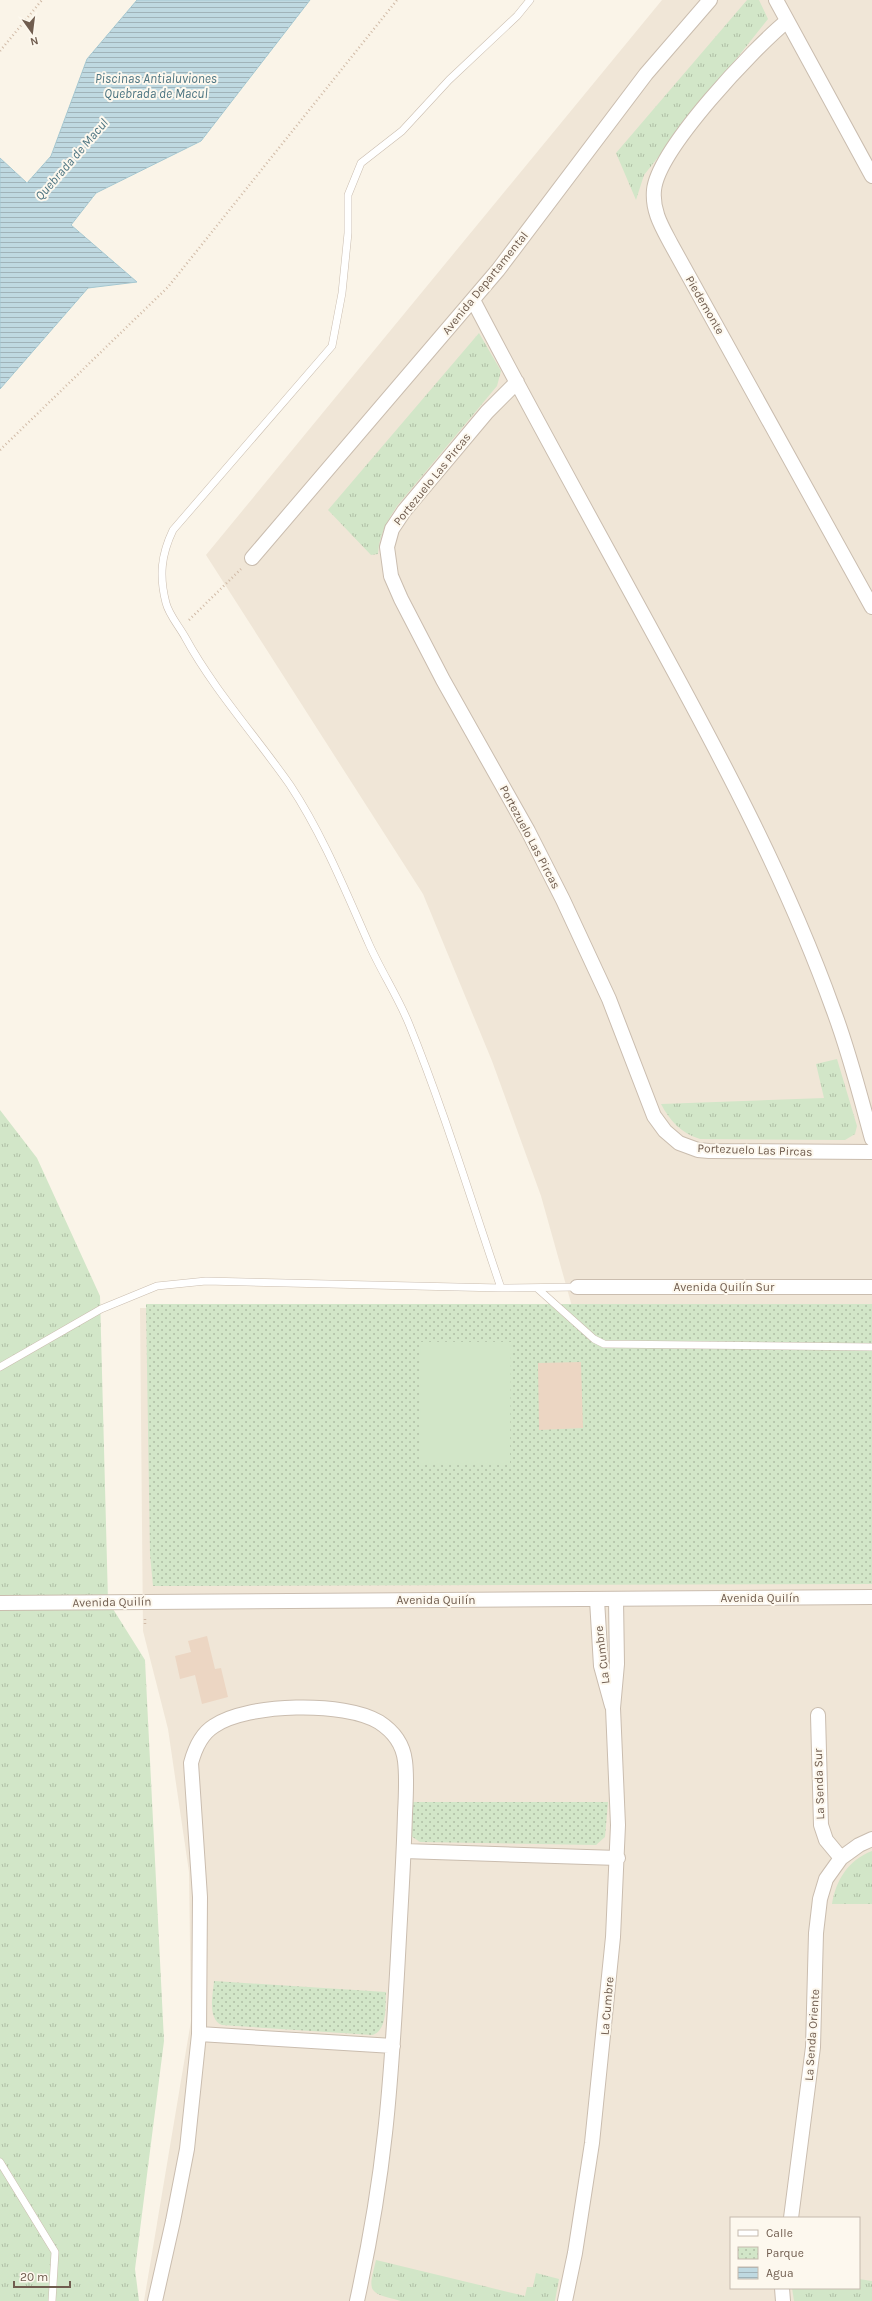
<svg xmlns="http://www.w3.org/2000/svg" width="872" height="2301" viewBox="0 0 872 2301" font-family="Karla,sans-serif">
<style>
.residential{fill:#f0e6d7;fill-rule:evenodd}
.grass{fill:url(#grass-tufts)}
.park{fill:url(#park-dots)}
.garden{fill:#d2e6c8}
.water{fill:url(#water-rules);stroke:#a6c8d1}
.building{fill:#ecd6c3}
.lines{fill:none;stroke-linecap:round;stroke-linejoin:round}
.lane-casing{stroke:#cabdaf;stroke-width:8}
.street-casing{stroke:#cabdaf;stroke-width:16}
.path{stroke:#d0baa6;stroke-width:2.5;stroke-dasharray:1 3;stroke-linecap:butt}
.lane{stroke:#fff;stroke-width:7}
.street{stroke:#fff;stroke-width:14}
.labels{text-anchor:middle;stroke-width:4;stroke-linejoin:round;paint-order:stroke}
.street-label{font-size:12px;fill:#705d4f;stroke:#fdf8ee}
.water-label{font-size:13px;font-style:italic;fill:#4c7481;stroke:#fdf8ee}
</style>
<defs>
<pattern id="grass-tufts" width="24" height="20" patternUnits="userSpaceOnUse"><rect width="24" height="20" fill="#d2e6c8"/><path d="M3 7l-1-3M5 7V3M7 7l1-3M15 17l-1-3M17 17v-4M19 17l1-3" fill="none" stroke="#afbea5"/></pattern>
<pattern id="park-dots" width="8" height="8" patternUnits="userSpaceOnUse"><rect width="8" height="8" fill="#d2e6c8"/><path d="M2 2h.1M6 6h.1" fill="none" stroke="#afbea5" stroke-width="1.8" stroke-linecap="round"/></pattern>
<pattern id="water-rules" width="6" height="5" patternUnits="userSpaceOnUse"><rect width="6" height="5" fill="#bfd9e1"/><path d="M0 2.5h6" fill="none" stroke="#a0b3b9"/></pattern>
</defs>
<rect width="100%" height="100%" fill="#faf4e8"/>
<path class="residential" d="M662 0H872V2301H144L191 2021 189 1872 168 1729 143 1631 140 1308 573 1310 541 1196 492 1061 423 894 206 555ZM731 2218H859V2288H731Z"/>
<path class="grass" d="M747 0H759L768 19 644 175 636 200 616 153Z
M479 333 501 371 497 386 397 506C387 521 379 536 378 554L371 555 328 510Z
M837 1059 857 1126 855 1134 845 1140 700 1139C681 1133 670 1121 661 1104L824 1098 816 1064Z
M0 1110 37 1158 100 1296 108 1601 145 1660 164 2041 135 2269 139 2301H0Z
M872 1851V1904H832C836 1880 848 1860 872 1851Z
M376 2260 525 2296 527 2287H533L536 2273 559 2279 555 2301H401C367 2292 368 2293 376 2260Z
M859 2279 872 2281V2301H794L792 2288H859Z"/>
<path class="park" d="M146 1304H872V1584L153 1586 150 1554Z
M410 1802H608L605 1837 596 1845 420 1842 411 1836Z
M214 1981 386 1992C385 2005 388 2031 372 2035L222 2025C207 2019 213 1994 214 1981Z"/>
<path class="garden" d="M421 1342H511L510 1465H420Z"/>
<path class="water" d="M137 0H310L201 141 96 193 71 225 137 282 88 288 0 389V158L27 183 51 156 87 59Z"/>
<path class="building" d="M581 1362 583 1428 539 1430 538 1363Z
M207 1636 215 1669 221 1668 228 1697 202 1704 195 1675 180 1679 175 1656 191 1652 188 1641Z"/>
<g class="lines">
<defs>
<path id="lane" d="M501 1288C471 1200 444 1110 409 1024 398 997 381 971 369 944 345 890 323 835 290 785 255 735 214 690 185 637 179 626 169 615 166 603 159 576 161 555 173 530L332 346 342 293 348 233V195L361 163 402 131 449 80 517 16 530 0
M537 1288 594 1339 604 1344 872 1347
M0 1367 101 1309 157 1286 206 1281 501 1288 577 1287
M0 2162 55 2252 52 2301"/>
<path id="street" d="M776 0 872 176
M787 21C754 48 658 149 654 190 652 211 662 227 671 244L872 607
M473 300C533 415 596 528 658 642 723 761 787 881 833 1009 849 1051 860 1095 872 1139
M517 382 487 412 404 511 392 529 387 547 391 576 401 599 443 680 528 831 563 900 609 999 654 1116 665 1131 679 1143 698 1150 709 1151 872 1152
M252 558 498 270 646 74 710 0
M577 1287H872
M597 1600 601 1666 612 1706
M0 1603 872 1597
M818 1715 821 1825 826 1840 841 1858
M404 1851 618 1858
M199 2034 393 2046
M791 2218 813 2047 816 1933 820 1899 826 1879 841 1858 859 1845 872 1839
M782 2288 783 2301
M155 2301 173 2221 187 2149 199 2034 200 1897 191 1763C195 1748 201 1734 214 1726 247 1703 345 1701 379 1722 393 1731 403 1744 405 1761 407 1778 406 1796 405 1813 404 1849 402 1884 400 1919 396 1990 393 2062 385 2133 379 2189 369 2246 357 2301
M565 2301 575 2253 592 2143 613 1937 618 1825 613 1708 617 1664 616 1600"/>
</defs>
<use href="#lane" class="lane-casing"/>
<use href="#street" class="street-casing"/>
<path class="path" d="M0 51 42 0
M0 450 168 287 397 0
M189 620 241 569
M145 1619V1625"/>
<use href="#lane" class="lane"/>
<use href="#street" class="street"/>
</g>
<g class="labels">
<g class="street-label">
<text transform="translate(485 283) rotate(-51)" y="4">Avenida Departamental</text>
<text transform="translate(705 305) rotate(60)" y="4">Piedemonte</text>
<text transform="translate(432 479) rotate(-51)" y="4">Portezuelo Las Pircas</text>
<text transform="translate(530 837) rotate(62)" y="4">Portezuelo Las Pircas</text>
<text transform="translate(755 1150) rotate(2)" y="4">Portezuelo Las Pircas</text>
<text x="724" y="1291">Avenida Quilín Sur</text>
<text x="760" y="1602">Avenida Quilín</text>
<text x="436" y="1604">Avenida Quilín</text>
<text transform="translate(112 1602) rotate(-1)" y="4">Avenida Quilín</text>
<text transform="translate(602 1655) rotate(-97)" y="4">La Cumbre</text>
<text transform="translate(819 1784) rotate(-92)" y="4">La Senda Sur</text>
<text transform="translate(607 2006) rotate(-85)" y="4">La Cumbre</text>
<text transform="translate(812 2035) rotate(-86)" y="4">La Senda Oriente</text>
</g>
<g class="water-label">
<text x="156" y="83">Piscinas Antialuviones<tspan x="156" dy="15">Quebrada de Macul</tspan></text>
<text transform="translate(71 159) rotate(-49)" y="5">Quebrada de Macul</text>
</g>
</g>
<rect x="730" y="2217" width="130" height="72" fill="#fdf8ee" stroke="#c5baae"/>
<rect x="738" y="2230" width="20" height="6" fill="#ffffff" stroke="#c5baae"/>
<text x="766" y="2237" font-size="12" fill="#705d4f">Calle</text>
<rect x="738" y="2247" width="20" height="12" fill="url(#park-dots)" stroke="#c5baae"/>
<text x="766" y="2257" font-size="12" fill="#705d4f">Parque</text>
<rect x="738" y="2267" width="20" height="12" fill="url(#water-rules)" stroke="#c5baae"/>
<text x="766" y="2277" font-size="12" fill="#705d4f">Agua</text>
<g transform="translate(32 32) rotate(166)" stroke="#fdf8ee" stroke-width="3" paint-order="stroke">
<path d="M0-3L7 15L0 10L-7 15Z" fill="#705d4f"/>
<text y="-6" font-size="11" font-weight="bold" text-anchor="middle" fill="#705d4f">N</text>
</g>
<path d="M14 2281v6h56v-6" fill="none" stroke="#705d4f" stroke-width="2"/>
<text x="20" y="2281" font-size="12" fill="#705d4f" stroke="#fdf8ee" stroke-width="3" paint-order="stroke">20 m</text>
</svg>
